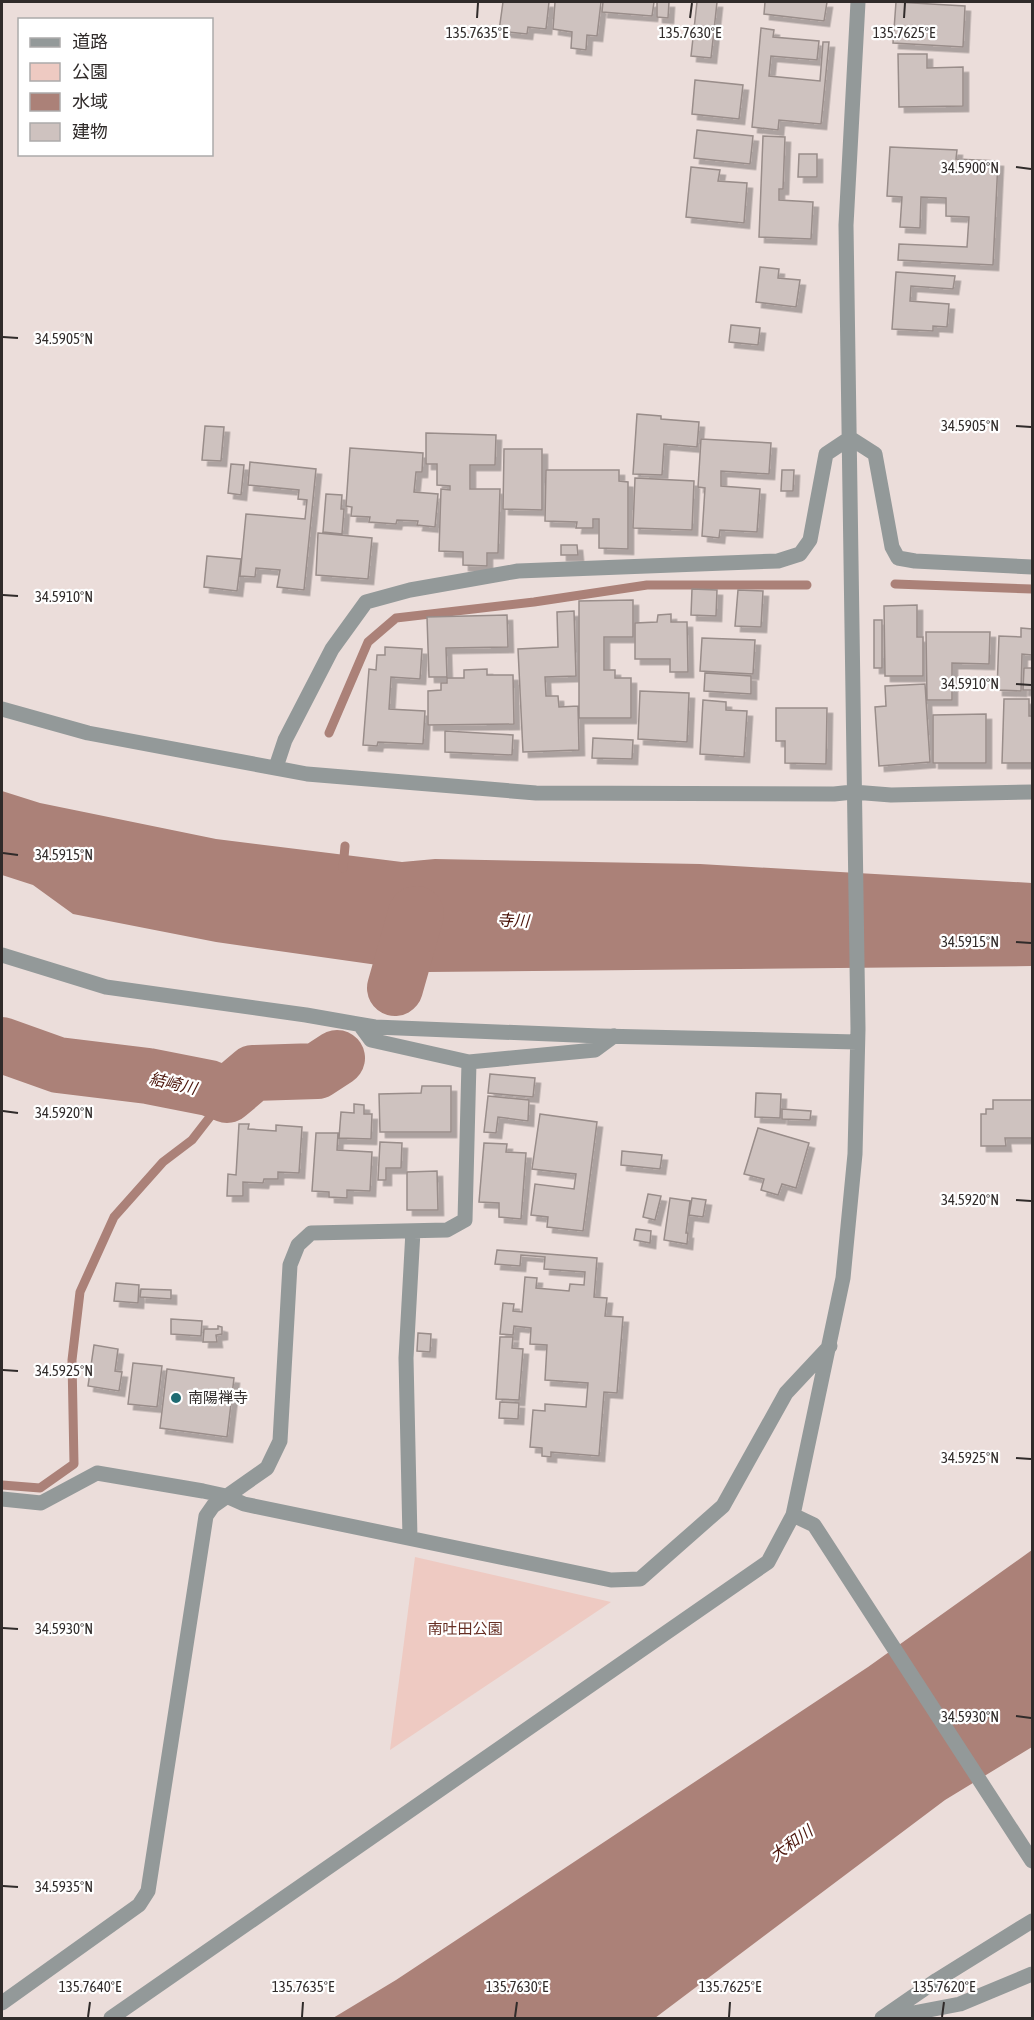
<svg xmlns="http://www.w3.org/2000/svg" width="1034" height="2020" viewBox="0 0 1034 2020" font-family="'Asap Condensed','Noto Sans JP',sans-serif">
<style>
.green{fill:#eecac2}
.water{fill:#ab8178}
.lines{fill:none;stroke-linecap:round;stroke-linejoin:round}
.stream{stroke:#ab8178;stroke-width:9}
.river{stroke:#ab8178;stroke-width:56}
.building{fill:#cec2bf;stroke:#998d8a;stroke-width:1.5;filter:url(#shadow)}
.minor{stroke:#939999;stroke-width:15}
.ticks{fill:none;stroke:#302b2a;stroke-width:2}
.poi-dot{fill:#1f6b72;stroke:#fff;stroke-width:2}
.labels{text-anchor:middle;stroke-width:4.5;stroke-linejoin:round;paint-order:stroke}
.poi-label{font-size:15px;fill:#302b2a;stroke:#fff;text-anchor:start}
.park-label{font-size:15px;fill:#662e23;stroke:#fff}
.water-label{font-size:16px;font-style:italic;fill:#4d170d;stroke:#fff}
.ticks-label{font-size:15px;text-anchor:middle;fill:#302b2a;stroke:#fff;stroke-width:4.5;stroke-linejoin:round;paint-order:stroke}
</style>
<defs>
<filter id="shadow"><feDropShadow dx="5.5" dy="5.5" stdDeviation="0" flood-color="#0004"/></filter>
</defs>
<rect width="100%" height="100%" fill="#ebddda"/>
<path class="green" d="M415 1557 611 1602 390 1750Z"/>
<path class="water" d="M2 791 40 803 216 839 402 862 435 859 700 864 1032 883V966L427 972 216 942 73 914 33 885 2 875Z
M1032 1550V1747L945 1800 655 2018H333L396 1980 868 1667Z"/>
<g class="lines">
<path class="stream" d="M895 584 1032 589
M329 733 368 642 396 618 534 602 647 585H807
M343 868 345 846
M2 1485 40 1488 74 1464 72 1360 80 1292 114 1217 163 1162 192 1140 227 1095"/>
<path class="river" d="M395 988 416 914
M2 1045 58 1065 148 1076 209 1088 227 1095 253 1073 317 1071 337 1058"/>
</g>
<path class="building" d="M503 2H549L546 29 528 27 527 34 499 31Z
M555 2H601L597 36 587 35 586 50 571 48 572 32 553 29Z
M603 2H654L652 16 602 12Z
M657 2H669L668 18 657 17Z
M697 2H717L711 58 691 56Z
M765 2H827L824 21 764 14Z
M896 2 965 6 963 47 893 43Z
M761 28 774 30 773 37 819 41 817 60 771 56 769 76 820 81 823 42H829L821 124 779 120 778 130 752 127Z
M898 54H927V68L963 67V106L899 107Z
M695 80 743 85 739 119 692 114Z
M697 130 753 136 750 164 694 158Z
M763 136 785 137 783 189H779V200L813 202 811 239 759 237Z
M890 147 957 150 956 159 998 161 993 265 898 260 899 244 967 247 969 217 946 216V198L921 197 920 228 900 227 902 197 887 196Z
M799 154H817V177H798Z
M691 167 720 170 718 181 747 183 744 223 686 217Z
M760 267 779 269 778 278 800 280 796 307 756 302Z
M896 272 955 276 953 289 911 286 910 301 949 304 947 327 933 326V331L892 329Z
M731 325 760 328 758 345 729 342Z
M637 414 661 416V419L699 422 697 447 664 444 662 475 633 474Z
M205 426 224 427 221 461 202 460Z
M426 433 496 435 495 465H470V489H500L498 553H487V566L463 565V552L439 551 441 489 450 490V486L437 485V464H426Z
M701 439 771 443 769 474 721 471V486L760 489 757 532 720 530 719 538 702 536 705 488 698 487Z
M350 448 423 453 422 472H416L414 492 438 494 435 527 417 525 418 521 397 520 396 524 369 522 370 517 351 516 352 507 346 506Z
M504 449H542V510L503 509Z
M250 462 316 469 304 590 277 587 280 570 256 568 255 577 240 576 246 514 305 519 307 500 298 499 299 490 248 485Z
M231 464 244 465 241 495 228 493Z
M546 470H619V481L628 482V549L599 548V519H593V528H576L577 522 545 521Z
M782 470H794L793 491H781Z
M635 478 694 481 692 530 633 528Z
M326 494 342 495 341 509H344L342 534 323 532Z
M318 533 372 538 368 579 316 575Z
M561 545H577L578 555H561Z
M207 556 241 559 237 591 204 587Z
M692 589 717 590 716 616 691 615Z
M738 590 763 591 761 627 735 626Z
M633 600V637H604V670H615V678H631V718H579V601Z
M917 605V637H923V676H885L884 606Z
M574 611 576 676 545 677 546 696H558L559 707 578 706 579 750 523 752 518 649 558 647 557 612Z
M671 614V622H687L688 672H670V659H635V623L657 622 658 615Z
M507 615 508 647 446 648 447 677H429L427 617Z
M874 620H882V668H874Z
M1021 628 1032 629V655L1022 654 1021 691 997 690 999 636 1021 637Z
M926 632H990L989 664 952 663V700H927Z
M702 638 755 640 753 674 700 671Z
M385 647 422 649 420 679 391 677 389 709 425 711 423 744 378 742 377 746 363 745 369 669 376 670 377 655H385Z
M1024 668H1032V690H1023Z
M487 669V675H513L514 724 428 725V691L441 690V683H447V678H464V670Z
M705 673 751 676V694L704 691Z
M925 684 930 762 879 766 875 707 886 706 885 686Z
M640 691 689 693 687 742 638 739Z
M1004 699H1029V716H1032V763H1002Z
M703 700 726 702V710L747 711 744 757 700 754Z
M776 708H827L826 764 785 763V741H776Z
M986 714V763H933V715Z
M445 731 513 735 512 755 445 752Z
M593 738 633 740 632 759 592 758Z
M490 1074 535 1078 533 1097 488 1093Z
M422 1086H451V1132H380L379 1094 421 1093Z
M756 1093 781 1094 780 1118 755 1117Z
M488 1096 529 1100 528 1121 498 1117 496 1133 484 1132Z
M993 1100H1032V1138H1005L1006 1146H981V1114H986V1109H993Z
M354 1104 364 1105V1114H372L371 1139 339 1138 341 1112 354 1113Z
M782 1109 811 1111 810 1120 782 1119Z
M540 1114 597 1122 583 1231 547 1227 548 1217 531 1215 535 1184 574 1189 576 1174 532 1169Z
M239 1124H249L248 1129 276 1131V1125L302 1127 299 1173 278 1172V1179H264L263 1183 243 1182V1196H227L228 1174 236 1175Z
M758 1128 809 1143 796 1188 782 1184 778 1195 761 1190 764 1179 744 1174Z
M316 1133H338L337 1150 372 1152 370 1191 347 1190V1198L329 1197V1192L312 1191Z
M380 1142 402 1143 401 1168H386V1180H378Z
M484 1143 507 1144 506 1152 526 1153 521 1219 499 1217V1203L479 1202Z
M622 1151 662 1155 660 1169 621 1165Z
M437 1171 438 1210H407V1172Z
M648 1194 661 1196 655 1220 643 1217Z
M670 1198 690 1201 686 1233H688L687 1244 664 1240Z
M692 1198 706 1200 703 1217 689 1215Z
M636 1229 651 1231 650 1243 634 1240Z
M497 1250 597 1258 594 1297 607 1298 605 1316 623 1317 617 1393 604 1392 599 1456 551 1452V1457L542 1456V1448L530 1447 533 1410 545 1411V1404L586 1407 588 1383 545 1380 547 1345 530 1344 531 1328 514 1326 513 1335 500 1334 503 1303 514 1304 513 1311 522 1312 525 1277 537 1278 536 1288 569 1291 570 1284 584 1285 585 1272 544 1269 545 1257 521 1255 520 1266 495 1264Z
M116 1283 139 1285 138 1303 114 1301Z
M141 1289 171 1290V1299L140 1297Z
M171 1319 202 1321 201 1336 171 1334Z
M218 1326 222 1327V1334L216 1335 217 1342H203L204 1329H218Z
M418 1333 431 1334 430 1352 417 1351Z
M500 1337H513L512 1348 523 1349 519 1400 496 1399Z
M94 1345 118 1349 115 1371 122 1372 119 1391 88 1386Z
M133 1363 162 1366 157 1407 128 1404Z
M167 1369 234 1378 227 1437 160 1428Z
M500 1402 519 1403 518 1419 499 1418Z"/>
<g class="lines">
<path class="minor" d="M850 438 875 454 892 547 898 558 915 561 1032 567
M2 709 88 733 307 774 536 793 834 794 853 792 891 795 1032 792
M276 767 285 740 332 649 366 602 410 590 518 571 778 561 800 554 810 540 826 454 850 438
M2 955 106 987 306 1015 375 1027 600 1036 857 1042
M360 1025 371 1040 469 1062 595 1050 614 1036
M2 1499 41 1503 97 1473 203 1491 226 1496 244 1504 611 1580 640 1579 723 1506 786 1393 830 1346
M793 1515 814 1525 1032 1861
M410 1538 406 1358 413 1231
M2 2003 139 1905 148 1891 206 1516 213 1506 267 1468 280 1441 290 1265 298 1245 311 1233 447 1230 465 1220 469 1062
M111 2018 768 1562 793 1515 843 1278 855 1154 858 1029 846 225 858 2
M882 2018 937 1980 1032 1921
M887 2018 960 2004 1032 1974"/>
</g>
<path class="ticks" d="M477 18 478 3M690 18 692 3M904 18 905 3M1016 167 1031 169M3 337 18 338M1016 426 1031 427M3 595 18 596M1016 684 1031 685M3 853 18 855M1016 942 1031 943M3 1111 18 1113M1016 1200 1031 1201M3 1370 18 1371M1016 1458 1031 1459M3 1628 18 1629M1016 1716 1031 1718M3 1886 18 1887M88 2017 90 2002M302 2017 303 2002M515 2017 517 2002M729 2017 730 2002M942 2017 944 2002"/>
<circle class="poi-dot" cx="176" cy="1398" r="6"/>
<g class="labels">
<g class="poi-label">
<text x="188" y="1403">南陽禅寺</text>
</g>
<g class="park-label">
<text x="465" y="1634">南吐田公園</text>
</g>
<g class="water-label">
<text transform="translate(513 920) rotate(3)" y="6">寺川</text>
<text transform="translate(173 1083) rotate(13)" y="6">結崎川</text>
<text transform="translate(791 1843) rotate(-36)" y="6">大和川</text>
</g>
</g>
<g class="ticks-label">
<text x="477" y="38">135.7635°E</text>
<text x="690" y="38">135.7630°E</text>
<text x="904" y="38">135.7625°E</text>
<text x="970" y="173">34.5900°N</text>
<text x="64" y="344">34.5905°N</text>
<text x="970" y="431">34.5905°N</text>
<text x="64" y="602">34.5910°N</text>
<text x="970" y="689">34.5910°N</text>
<text x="64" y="860">34.5915°N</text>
<text x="970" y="947">34.5915°N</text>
<text x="64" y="1118">34.5920°N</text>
<text x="970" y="1205">34.5920°N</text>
<text x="64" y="1376">34.5925°N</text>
<text x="970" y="1463">34.5925°N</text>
<text x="64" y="1634">34.5930°N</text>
<text x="970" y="1722">34.5930°N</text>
<text x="64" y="1892">34.5935°N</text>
<text x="90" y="1992">135.7640°E</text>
<text x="303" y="1992">135.7635°E</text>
<text x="517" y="1992">135.7630°E</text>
<text x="730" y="1992">135.7625°E</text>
<text x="944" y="1992">135.7620°E</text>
</g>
<rect width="1034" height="2020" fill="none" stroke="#302b2a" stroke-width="6"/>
<rect x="18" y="18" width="195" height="138" fill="#ffffff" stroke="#acaaaa" stroke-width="1.5"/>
<rect x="30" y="38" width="30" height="9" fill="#939999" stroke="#acaaaa" stroke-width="1.5"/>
<text x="72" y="48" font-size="18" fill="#302b2a">道路</text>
<rect x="30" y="63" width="30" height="18" fill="#eecac2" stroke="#acaaaa" stroke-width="1.5"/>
<text x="72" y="78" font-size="18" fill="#302b2a">公園</text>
<rect x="30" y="93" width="30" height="18" fill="#ab8178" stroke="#acaaaa" stroke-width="1.5"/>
<text x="72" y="108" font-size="18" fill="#302b2a">水域</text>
<rect x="30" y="123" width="30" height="18" fill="#cec2bf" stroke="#acaaaa" stroke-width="1.5"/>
<text x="72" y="138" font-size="18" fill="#302b2a">建物</text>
</svg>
